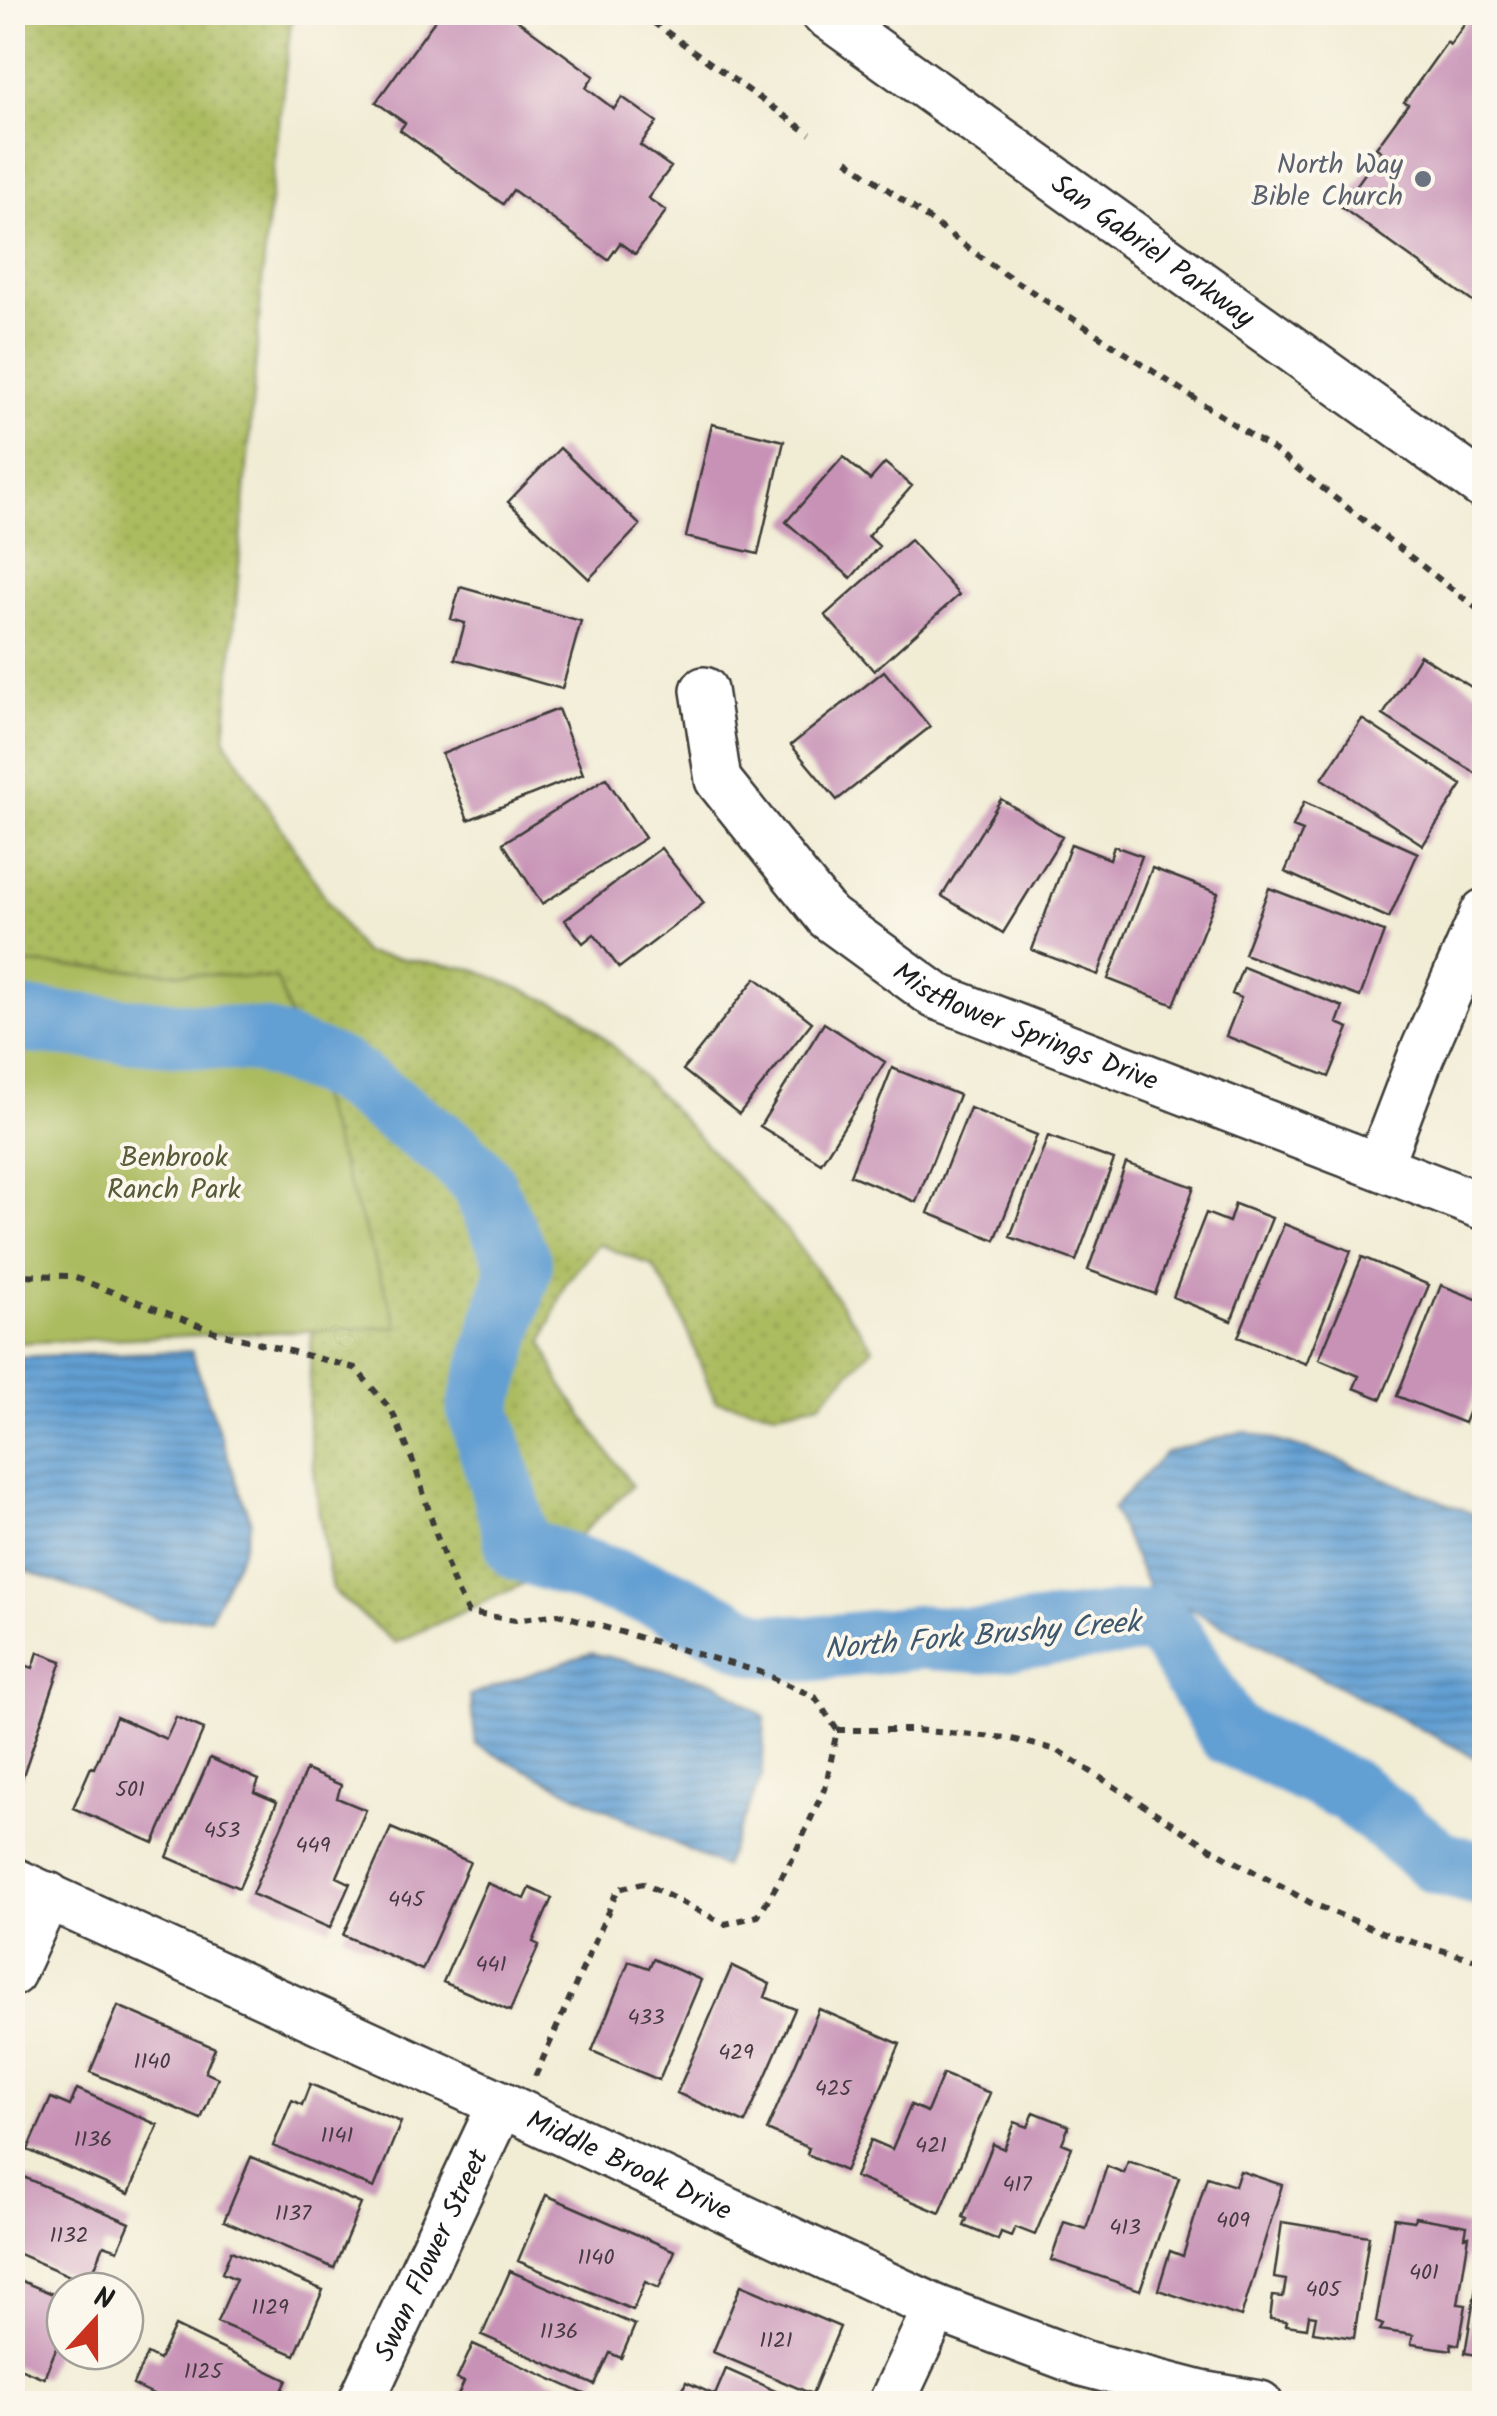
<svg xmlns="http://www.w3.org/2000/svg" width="1497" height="2416" viewBox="0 0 1497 2416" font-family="Kalam,sans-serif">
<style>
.grass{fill:url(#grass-dots);stroke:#646c3e;stroke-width:2.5}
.park{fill:#abbb5f;stroke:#646c3e;stroke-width:2.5}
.water{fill:url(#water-rules);stroke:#3f5e78;stroke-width:2.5}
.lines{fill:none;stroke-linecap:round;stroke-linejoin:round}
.river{stroke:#629fd3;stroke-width:65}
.building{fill:#c792b6}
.minor-casing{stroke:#3c3b38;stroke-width:50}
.path{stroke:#3c3b38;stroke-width:6;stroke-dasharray:8 8;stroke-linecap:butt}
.minor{stroke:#fff;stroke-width:45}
.worship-dot{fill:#6b7280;stroke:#fbf7ec;stroke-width:4}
.labels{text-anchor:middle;stroke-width:8;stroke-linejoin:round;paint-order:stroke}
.number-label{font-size:22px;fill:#473a42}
.worship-label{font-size:28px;fill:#5b616d;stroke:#fbf7ec;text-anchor:end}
.street-label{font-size:28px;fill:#1c1c1c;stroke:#fbf7ec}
.park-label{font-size:28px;fill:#555c37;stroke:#fbf7ec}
.water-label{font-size:30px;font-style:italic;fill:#3c576e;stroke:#fbf7ec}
</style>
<defs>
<pattern id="grass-dots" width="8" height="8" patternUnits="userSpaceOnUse" patternTransform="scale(2.5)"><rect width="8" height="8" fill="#abbb5f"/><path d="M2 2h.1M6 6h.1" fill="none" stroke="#93a052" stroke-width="1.8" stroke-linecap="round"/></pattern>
<pattern id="water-rules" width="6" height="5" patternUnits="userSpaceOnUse" patternTransform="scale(2.5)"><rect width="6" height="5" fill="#629fd3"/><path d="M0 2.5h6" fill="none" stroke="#5081aa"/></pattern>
</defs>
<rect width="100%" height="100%" fill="#fbf7ec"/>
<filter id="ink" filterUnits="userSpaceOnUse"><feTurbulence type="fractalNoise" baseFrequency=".01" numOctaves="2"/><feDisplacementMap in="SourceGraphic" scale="20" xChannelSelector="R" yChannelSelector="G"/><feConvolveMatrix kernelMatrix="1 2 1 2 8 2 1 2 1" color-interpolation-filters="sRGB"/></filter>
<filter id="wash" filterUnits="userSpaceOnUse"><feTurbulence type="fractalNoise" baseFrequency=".0048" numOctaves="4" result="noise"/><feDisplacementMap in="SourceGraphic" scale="40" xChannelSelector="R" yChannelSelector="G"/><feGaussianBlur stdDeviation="2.25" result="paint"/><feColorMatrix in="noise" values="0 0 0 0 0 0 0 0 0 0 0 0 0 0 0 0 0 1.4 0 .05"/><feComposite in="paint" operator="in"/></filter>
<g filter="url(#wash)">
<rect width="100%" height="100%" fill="#f1ecd4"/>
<path class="grass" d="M13 13H292L266 235 225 739 345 928 363 953 474 969 576 1012 616 1049 787 1231 873 1348 820 1403 777 1412 715 1401 678 1308 653 1266 598 1244 566 1283 543 1342 560 1383 632 1486 532 1580 395 1643 332 1590 319 1514 308 1418 313 1309 13 1082Z"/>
<path class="park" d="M12 963 277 979 398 1327 13 1343Z"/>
<path class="water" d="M191 1351 251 1522 242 1551 210 1617 159 1619 13 1566V1357Z
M1244 1431 1328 1456 1484 1518V1762L1148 1587 1112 1509 1165 1453Z
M591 1653 718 1683 765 1717 762 1777 723 1867 476 1745 470 1695Z"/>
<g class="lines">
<path class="river" d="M12 1020 261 1041 341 1071 454 1153 481 1181 520 1265 479 1409 508 1506 518 1548 664 1598 755 1643 811 1649 919 1637 984 1641 1153 1620 1173 1640 1229 1733 1352 1792 1439 1863 1484 1875"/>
</g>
<g id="blocks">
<path class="building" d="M441 12H506L594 76 586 88 614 109 622 97 657 122 640 145 671 167 648 198 666 211 635 254 620 243 608 260 513 190 503 204 400 130 405 123 376 102Z
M1473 12H1484V310L1341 207 1381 151 1376 148 1408 104 1404 102 1447 42 1450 45Z
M712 424 784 441 758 554 686 537Z
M560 448 640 525 589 579 508 502Z
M843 457 870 480 885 463 912 486 868 536 879 546 851 578 786 522Z
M910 540 959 595 874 671 825 615Z
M460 587 581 621 562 689 455 659 465 623 451 619Z
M1420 655 1484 695V768L1480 776 1383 715Z
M884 671 930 727 837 800 791 745Z
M558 709 583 774 468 820 442 754Z
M1362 719 1462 785 1423 845 1322 779Z
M606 778 645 838 542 904 503 843Z
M1001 799 1062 837 1003 933 942 896Z
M1304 802 1418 853 1389 918 1285 872 1303 831 1293 827Z
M1071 844 1110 859 1114 846 1142 856 1098 975 1032 950Z
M661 848 704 903 619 968 594 934 583 943 565 920Z
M1152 868 1218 893 1174 1005 1108 979Z
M1269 888 1384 932 1360 997 1244 954Z
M1243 967 1343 1007 1337 1023 1349 1028 1329 1077 1226 1036 1241 998 1232 994Z
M756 978 812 1022 739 1114 683 1070Z
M824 1023 885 1062 821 1163 760 1126Z
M892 1068 959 1095 916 1202 850 1175Z
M970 1108 1037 1135 995 1240 928 1213Z
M1048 1136 1114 1160 1076 1261 1010 1237Z
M1126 1163 1194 1187 1155 1294 1088 1270Z
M1235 1204 1272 1218 1231 1321 1173 1297 1206 1213 1229 1222Z
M1284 1224 1351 1251 1306 1364 1238 1337Z
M1362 1257 1429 1285 1381 1399 1354 1388 1359 1376 1319 1359Z
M1441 1285 1484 1302V1373L1464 1423 1397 1396Z
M38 1652 62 1661 18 1790 12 1788V1661L33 1668Z
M116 1717 166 1739 176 1717 204 1729 154 1843 73 1808 91 1767 94 1768Z
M210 1758 259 1780 254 1792 277 1802 239 1888 167 1857Z
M306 1770 341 1785 337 1798 366 1810 337 1877 350 1883 330 1928 252 1894Z
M391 1828 470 1862 422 1970 343 1935Z
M487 1883 525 1899 530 1888 552 1898 533 1942 539 1945 510 2011 443 1982Z
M653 1959 701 1980 659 2080 592 2051 629 1961 649 1968Z
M732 1966 770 1984 765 1997 795 2009 745 2123 677 2093Z
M118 2006 215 2048 205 2072 218 2078 201 2119 90 2072Z
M819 2009 900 2044 845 2171 807 2154 809 2148 767 2130Z
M943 2074 990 2093 940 2213 855 2177 871 2140 892 2149 911 2105 927 2112Z
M310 2084 401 2122 374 2188 273 2146 292 2100 302 2105Z
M77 2089 158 2125 129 2194 28 2150 51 2098 70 2106Z
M1034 2112 1069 2126 1062 2143 1072 2147 1035 2235 1015 2227 1011 2236 1001 2232 998 2240 964 2226 967 2219 963 2217 993 2144 1004 2149 1015 2122 1028 2127Z
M251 2157 361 2204 334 2268 224 2221Z
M1128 2161 1179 2178 1140 2290 1051 2260 1064 2222 1086 2229 1107 2166 1124 2173Z
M1240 2171 1282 2185 1241 2317 1158 2290 1170 2251 1183 2256 1207 2177 1235 2186Z
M21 2176 130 2223 118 2250 104 2245 88 2284 12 2251V2196Z
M546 2195 675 2251 659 2288 645 2282 633 2310 518 2261Z
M1415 2217 1467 2226 1465 2237 1469 2236 1458 2304 1466 2305 1459 2345 1451 2343 1452 2350 1411 2344 1413 2335 1380 2330 1383 2325 1376 2322 1394 2218 1414 2221Z
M1282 2222 1369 2236 1354 2338 1313 2332 1316 2316 1309 2315 1307 2328 1286 2325 1287 2321 1270 2319 1273 2296 1283 2297 1286 2280 1274 2278Z
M231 2251 323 2290 295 2355 217 2322 236 2279 222 2273Z
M1482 2251H1484V2356L1465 2353Z
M510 2271 635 2325 621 2358 610 2353 595 2385 482 2335Z
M12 2277 65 2299V2327L44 2378 12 2365Z
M741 2285 840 2327 812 2394 713 2352Z
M175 2326 287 2380 276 2404H172L133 2385 147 2354 159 2360Z
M473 2344 607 2404H454L464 2382 457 2379Z
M726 2369 796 2400 794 2404H676L686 2382 715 2395Z"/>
</g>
</g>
<g filter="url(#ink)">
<use href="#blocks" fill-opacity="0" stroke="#3c3b38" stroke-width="2.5"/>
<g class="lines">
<defs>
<g id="minor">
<path id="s1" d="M822 12 1484 487"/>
<path id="s2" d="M704 690 718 780 828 917 936 996 1484 1207"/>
<path d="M1379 1166 1421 1056 1484 912"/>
<path id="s3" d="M12 1880 501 2104 936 2308 1082 2363 1201 2394 1260 2404"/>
<path d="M12 1973 48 1895"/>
<path id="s4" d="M360 2404 501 2104"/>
<path d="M891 2404 936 2308"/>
</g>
</defs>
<use href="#minor" class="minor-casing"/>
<path class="path" d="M640 13 810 134
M847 160 996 268 1276 452 1484 614
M12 1275 71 1276 216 1332 355 1368 392 1411 416 1469 436 1534 455 1587 468 1613 516 1620 558 1614 760 1672 815 1697 837 1730 826 1785 794 1856 758 1916 725 1924 643 1883 618 1889 534 2079
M837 1730H913L1008 1738 1057 1750 1212 1849 1311 1903 1391 1936 1484 1962"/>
<use href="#minor" class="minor"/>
</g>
</g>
<circle class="worship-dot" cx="1423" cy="179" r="10"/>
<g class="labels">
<g class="number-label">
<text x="130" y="1796">501</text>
<text x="222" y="1837">453</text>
<text x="313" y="1852">449</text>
<text x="406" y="1906">445</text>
<text x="491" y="1971">441</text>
<text x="646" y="2024">433</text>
<text x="736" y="2059">429</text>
<text x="152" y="2068">1140</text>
<text x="833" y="2095">425</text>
<text x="337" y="2142">1141</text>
<text x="93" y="2146">1136</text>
<text x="931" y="2152">421</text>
<text x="1017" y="2191">417</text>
<text x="293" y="2220">1137</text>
<text x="1233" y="2227">409</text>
<text x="1125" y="2234">413</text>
<text x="69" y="2242">1132</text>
<text x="596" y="2264">1140</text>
<text x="1424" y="2279">401</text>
<text x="1323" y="2296">405</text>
<text x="270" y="2314">1129</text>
<text x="559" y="2338">1136</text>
<text x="776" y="2347">1121</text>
<text x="203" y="2378">1125</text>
</g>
<g class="worship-label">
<text x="1403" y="173">North Way<tspan x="1403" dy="32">Bible Church</tspan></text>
</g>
<g class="street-label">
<text dy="10" stroke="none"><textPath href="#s1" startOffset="408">San Gabriel Parkway</textPath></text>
<text dy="10" stroke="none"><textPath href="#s2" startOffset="495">Mistflower Springs Drive</textPath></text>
<text dy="10" stroke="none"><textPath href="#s3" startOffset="680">Middle Brook Drive</textPath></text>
<text dy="10" stroke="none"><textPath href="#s4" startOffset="165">Swan Flower Street</textPath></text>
</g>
<g class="park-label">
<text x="174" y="1166">Benbrook<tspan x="174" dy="32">Ranch Park</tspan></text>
</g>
<g class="water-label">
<text transform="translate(982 1635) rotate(-5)" y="10">North Fork Brushy Creek</text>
</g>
</g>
<rect width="1497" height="2416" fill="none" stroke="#fbf7ec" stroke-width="50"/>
<g transform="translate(95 2321) rotate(21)"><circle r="48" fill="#fbf7ec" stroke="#a29f99" stroke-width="2.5"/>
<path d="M0-8L18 38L0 25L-18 38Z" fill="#c8321e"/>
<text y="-15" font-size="28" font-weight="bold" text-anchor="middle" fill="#1c1c1c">N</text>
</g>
</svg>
